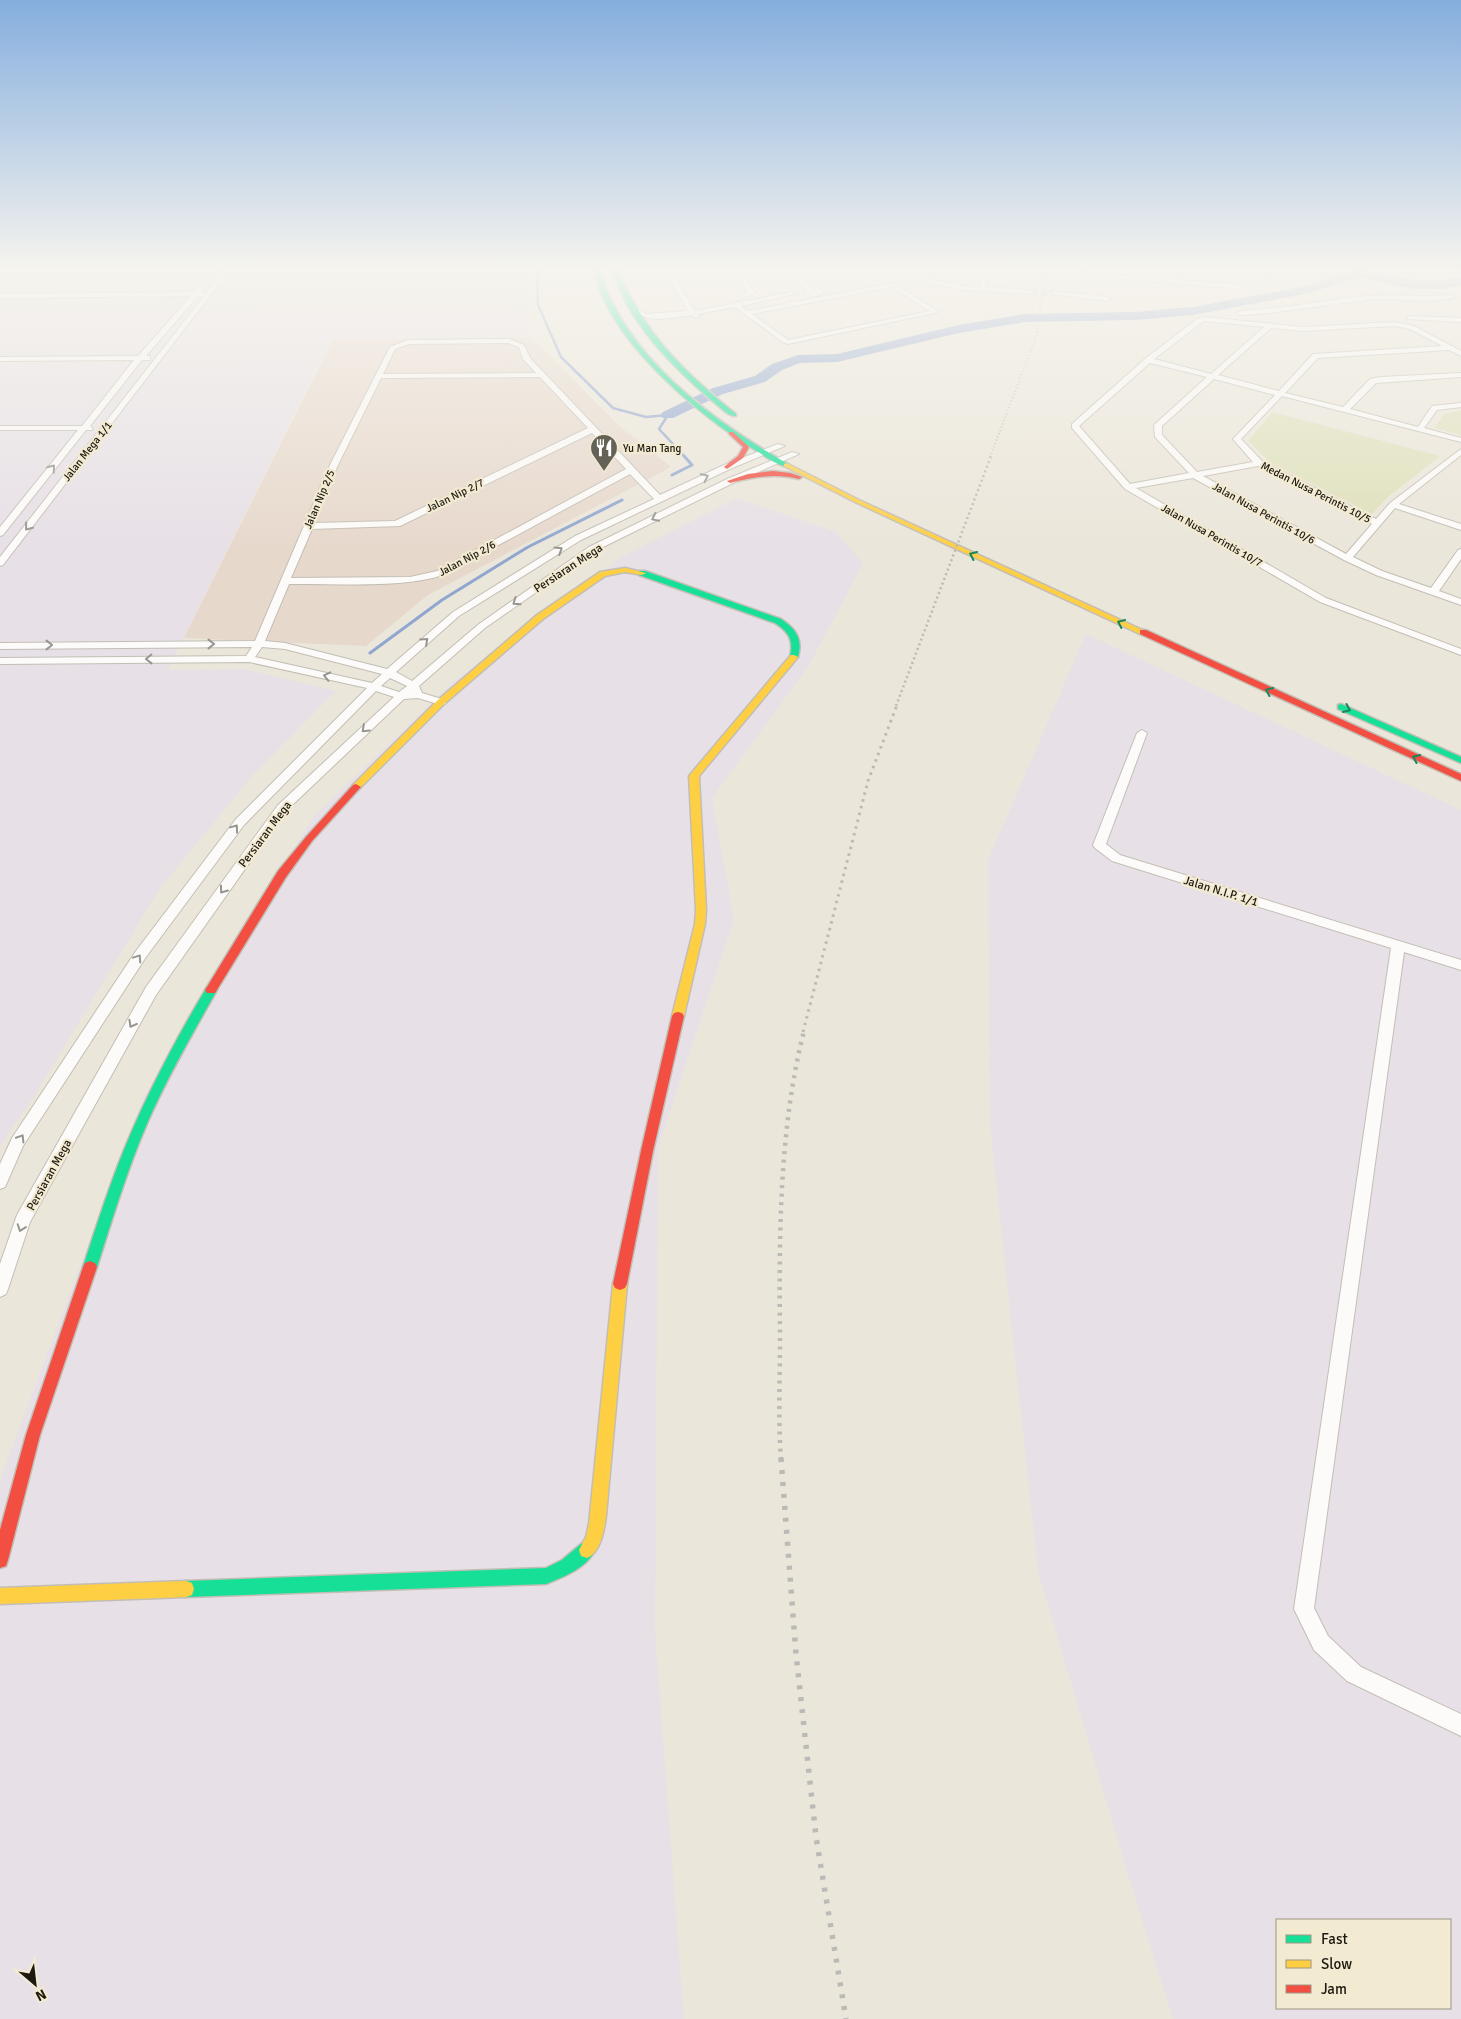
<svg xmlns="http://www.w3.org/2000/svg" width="1461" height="2019" viewBox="0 0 1461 2019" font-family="Signika,sans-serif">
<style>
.commercial{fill:#e7d8cc}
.industrial{fill:#e7e0e7;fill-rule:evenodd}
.green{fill:#dfe0bb}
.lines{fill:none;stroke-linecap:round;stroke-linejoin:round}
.stream-far1{stroke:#90a6d0;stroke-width:2.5}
.stream{stroke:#90a6d0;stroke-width:3}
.river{fill:#90a6d0;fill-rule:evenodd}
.street-tunnel{stroke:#ccc7bc;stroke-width:7;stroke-dasharray:7 4;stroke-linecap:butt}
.street-casing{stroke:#c3beb5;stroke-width:2}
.fast-casing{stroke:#c3beb5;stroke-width:3}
.slow-casing{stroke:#c3beb5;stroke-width:3}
.jam-casing{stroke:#c3beb5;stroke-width:3}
.street{fill:#fcfbf9;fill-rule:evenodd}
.fast{fill:#16e098;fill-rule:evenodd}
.slow{fill:#ffcf43;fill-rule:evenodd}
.jam{fill:#f24e42;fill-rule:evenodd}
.rail-far4{stroke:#bbbab6;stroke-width:2;stroke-dasharray:1 2.5;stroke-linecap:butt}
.rail-far3{stroke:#bbbab6;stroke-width:2.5;stroke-dasharray:2 3;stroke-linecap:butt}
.rail-far2{stroke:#bbbab6;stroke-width:3;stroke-dasharray:2.5 4.5;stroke-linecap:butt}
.rail-far1{stroke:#bbbab6;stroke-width:4.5;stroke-dasharray:3 5.5;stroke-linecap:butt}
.rail{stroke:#bbbab6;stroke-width:5.5;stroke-dasharray:4 8;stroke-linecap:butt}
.oneway{stroke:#979590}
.oneway2{stroke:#19865b}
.labels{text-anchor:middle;stroke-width:4.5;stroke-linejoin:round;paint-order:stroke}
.far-poi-label{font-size:11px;fill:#1c1910;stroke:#f3ead2;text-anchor:start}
.far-street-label{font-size:11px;fill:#1c1910;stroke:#f3ead2}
.street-label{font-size:12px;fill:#1c1910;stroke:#f3ead2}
</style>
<rect width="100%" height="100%" fill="#ebe6da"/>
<path class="commercial" d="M531 337 618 425 671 467 428 595 366 646 184 638 333 339Z"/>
<path class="industrial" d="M0 267H531V337L330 340 168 670 243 669 336 691 253 775 160 888 33 1098 0 1146Z
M737 498 836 532 863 564 808 667 712 798 734 919 658 1148 655 1632 684 2019H0V1480L144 1096 314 816 452 683 625 555Z
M1086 634 1461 810V2019H1173L1130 1881 1038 1572 990 1125 988 860ZM1277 1920H1450V2008H1277Z"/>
<path class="green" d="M1461 410V435L1434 428 1444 414Z
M1272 412 1440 456 1388 497 1372 514 1272 464 1248 441Z"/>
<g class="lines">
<path class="stream-far1" d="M537 267 538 305 561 357 613 408 646 417 668 415
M668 415 659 429 685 457"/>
<path class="stream" d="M672 475 692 465 684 456
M370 653 442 600 528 547 622 500"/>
<path class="river" d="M1363 270C1398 278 1425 285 1461 277V285L1443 289H1414L1363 278 1348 280 1310 293 1193 315 1135 320 1025 322 959 333 837 362 800 363 782 370 765 382 723 394 673 418H663L660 415 663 412 713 388 755 376 772 364 798 355 837 354 959 325 1025 314 1135 312 1193 307 1307 286 1342 273Z"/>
<path class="street-tunnel" d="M1032 270 1055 272
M1030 292 1054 293"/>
<defs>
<path id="street" d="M226 267H232L3 565 0 566V557L204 296H198L146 356H150V360H142L90 426 93 428 92 430H86L3 535 0 536V527L78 430H0V426H82L134 360 0 361V357L138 356 191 296 0 298V294L194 292 203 284 206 286 201 292 205 294Z
M662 267H668L695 311 792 292 795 294 741 306 748 311 893 283 939 312 788 344 783 342 735 307 698 314 699 316 696 318 692 315C667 318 652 324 630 309V307H634L646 314 688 311ZM892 287 930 311 788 340 752 314Z
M732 267H738L755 293 754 294 735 300V298L748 292Z
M774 267H780L813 287 821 289 824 292 814 297 805 293 807 289Z
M805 267C828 264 834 287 867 273L858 267H865L875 273C855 288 824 281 805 267Z
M912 267H918L910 276 964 286 980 287 982 274 987 267H993L988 274 986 287 1030 290 1033 292 1030 294 964 290 903 278V276Z
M1000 267H1016L1035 270 1032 272Z
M1217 267 1282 270 1285 272 1282 274 1220 269Z
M1055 270 1242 285 1245 287 1242 289 1053 273 1052 272Z
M1054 291 1108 297 1111 299 1108 301 1052 294 1051 293Z
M1452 295 1455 297 1454 298C1425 304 1395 297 1366 300 1324 305 1283 313 1240 315L1237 313 1240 311C1283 309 1324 300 1367 296 1395 294 1424 297 1452 295Z
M1409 316 1461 318V322L1407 319V317Z
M1204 317 1303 327 1395 322 1414 326 1461 351V356L1449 350 1318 358 1285 393 1343 407 1370 379 1381 377 1461 373V377L1376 383 1350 409 1418 427 1432 406 1461 403V407L1437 410 1424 428 1461 438V442L1282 396 1241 439 1262 461 1376 519 1390 503 1461 449V455L1399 504 1461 524V530L1395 508 1353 557 1382 571 1431 588 1458 550 1461 549V559L1439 591 1461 599V605L1376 575 1344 560 1193 478 1136 488 1326 598 1461 649V655L1320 602 1125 489 1072 428V424L1146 358 1197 319ZM1204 321 1264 327 1211 374 1154 359ZM1395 326 1410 329 1442 346 1313 354 1279 391 1218 375 1271 328 1303 331ZM1150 363 1207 377 1154 425 1155 437 1189 473 1130 484 1079 426ZM1214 379 1275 395 1233 439 1253 462 1197 472 1162 435V426ZM1258 466 1372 524 1346 554 1203 476Z
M509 339 524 345 530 358 660 495 724 465 778 444 785 446 730 469 581 540 459 616 396 672 412 681 479 624 589 547 727 479 792 452 799 454 733 483 595 551 485 628 419 686 422 693 445 700 446 702 445 704 441 705 418 698 404 699 286 811 156 995 30 1222 8 1289 6 1294 0 1297V1264L17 1215 146 987 278 805 394 697 376 691 244 825 146 957 23 1146 5 1187 0 1189V1164L12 1138 136 951 236 819 367 688 249 662 0 664V658L246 656 252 647 0 649V643L255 641 329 467 390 347 408 340ZM508 343 519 347 523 359 536 373 383 374 395 349 409 344ZM540 377 588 428 395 521 314 523 337 467 381 378ZM592 433 626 469 437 571 410 577 291 578 312 529 400 526ZM630 474 654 499 575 536 453 612 387 669 285 643 265 641 289 584C335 583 400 589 443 575ZM262 647 285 649 382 674 372 683 255 657ZM390 678 407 686 399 692 381 686Z
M1142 730 1147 733 1106 844 1120 855 1461 960V970L1404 952 1314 1608 1328 1636 1361 1667 1461 1714V1736L1347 1681 1314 1650 1294 1609 1391 948 1112 861 1095 848 1093 845 1137 733Z"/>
<path id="fast" d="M594 267H599C623 356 712 420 788 464V466C778 467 764 455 755 450 698 415 603 336 594 267Z
M612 267H617C643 332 682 370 736 414V416C728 417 718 405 711 400 671 365 625 320 612 267Z
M639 571H645L781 619C796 629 803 639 798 657L794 659 790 657C794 640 789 632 775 623L639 575Z
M1341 704 1461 757V763L1338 709V705Z
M211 986 217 990C193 1033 169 1074 149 1119 128 1167 113 1217 97 1267L95 1271 90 1273 85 1271 83 1267C94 1233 105 1199 118 1165 142 1103 173 1044 207 987Z
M587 1542 593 1544 595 1550C587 1568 563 1577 546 1584L186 1597 180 1595 178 1589 180 1583 186 1581 546 1568 562 1560 581 1544Z"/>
<path id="slow" d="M786 463 859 500 1147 632 1140 634 855 502 784 466V464Z
M625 568 646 573 642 575 625 572 605 576 543 619 444 704 359 789H353V785L438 700 537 615 600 572Z
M791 655H794L798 657 699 776 706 910 705 924 684 1016 682 1019H674L672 1016 695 924 696 910 689 776Z
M620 1278 625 1280 627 1284 606 1516C604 1530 601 1552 587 1558L581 1556 579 1550 586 1537 589 1524 613 1284 615 1280Z
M186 1581 192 1583 194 1589 192 1595 186 1597 0 1604V1588Z"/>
<path id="jam" d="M729 432H733L749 447 743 458 727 469 724 467 725 466 738 456 743 447 729 434Z
M773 471 790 473 802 477 799 479C775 473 754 477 730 483L727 481 748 474Z
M1140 630H1146L1461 774V781L1140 634Z
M356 784 361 787 359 789 312 841 286 877 215 993H207L205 990 207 987 278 871 306 837 353 785Z
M678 1012 682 1013 684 1016 653 1151 627 1284 625 1288 620 1290 615 1288 613 1284 641 1151 672 1016 674 1013Z
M90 1261 95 1263 97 1267 40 1435 8 1560 6 1566 0 1568V1530L26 1435 83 1267 85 1263Z"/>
</defs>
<use href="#street" class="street-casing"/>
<use href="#fast" class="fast-casing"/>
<use href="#slow" class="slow-casing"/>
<use href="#jam" class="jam-casing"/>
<use href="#street" class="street"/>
<use href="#fast" class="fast"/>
<use href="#slow" class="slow"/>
<use href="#jam" class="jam"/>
<path class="rail-far4" d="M990 457 1037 334 1045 267"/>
<path class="rail-far3" d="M896 706 991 456"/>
<path class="rail-far2" d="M803 1032 868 781 897 705"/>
<path class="rail-far1" d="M781 1460C778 1419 780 1378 780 1338 779 1238 779 1128 804 1031"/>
<path class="rail" d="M781 1458 796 1654 816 1837 846 2019"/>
</g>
<defs><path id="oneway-chevron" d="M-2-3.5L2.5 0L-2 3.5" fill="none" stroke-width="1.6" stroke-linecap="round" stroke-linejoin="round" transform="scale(1.25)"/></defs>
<g class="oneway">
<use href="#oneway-chevron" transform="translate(52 468) rotate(-51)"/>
<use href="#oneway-chevron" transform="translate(705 477) rotate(-26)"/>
<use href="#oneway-chevron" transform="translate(655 518) rotate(154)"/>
<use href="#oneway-chevron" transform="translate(28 527) rotate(128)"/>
<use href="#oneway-chevron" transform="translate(559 550) rotate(-32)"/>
<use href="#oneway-chevron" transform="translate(516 602) rotate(145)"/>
<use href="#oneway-chevron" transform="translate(425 641) rotate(-42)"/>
<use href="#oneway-chevron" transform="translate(211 644)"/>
<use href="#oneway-chevron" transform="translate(49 645)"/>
<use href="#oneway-chevron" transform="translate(149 659) rotate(179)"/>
<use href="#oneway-chevron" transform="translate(327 676) rotate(-167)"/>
<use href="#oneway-chevron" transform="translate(365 729) rotate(137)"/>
<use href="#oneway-chevron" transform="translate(235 828) rotate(-53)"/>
<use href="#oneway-chevron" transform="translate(223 890) rotate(126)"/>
<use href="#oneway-chevron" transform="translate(138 958) rotate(-56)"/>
<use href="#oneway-chevron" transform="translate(132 1024) rotate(119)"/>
<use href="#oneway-chevron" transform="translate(21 1138) rotate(-58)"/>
<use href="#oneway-chevron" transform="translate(21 1228) rotate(109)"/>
</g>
<g class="oneway2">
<use href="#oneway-chevron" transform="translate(973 555) rotate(-155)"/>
<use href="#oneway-chevron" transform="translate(1121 623) rotate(-155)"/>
<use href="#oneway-chevron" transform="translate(1269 691) rotate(-155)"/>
<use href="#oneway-chevron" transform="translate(1347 709) rotate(24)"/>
<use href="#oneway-chevron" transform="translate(1416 758) rotate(-156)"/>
</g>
<linearGradient id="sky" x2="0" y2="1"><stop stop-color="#85aede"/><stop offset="0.49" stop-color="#f6f4ee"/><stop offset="1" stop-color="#f6f4ee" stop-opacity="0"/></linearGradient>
<rect width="1461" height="549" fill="url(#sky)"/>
<defs>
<symbol id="restaurant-pin" viewBox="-11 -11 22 30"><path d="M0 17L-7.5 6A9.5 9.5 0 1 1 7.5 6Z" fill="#646157" stroke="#f3ead2"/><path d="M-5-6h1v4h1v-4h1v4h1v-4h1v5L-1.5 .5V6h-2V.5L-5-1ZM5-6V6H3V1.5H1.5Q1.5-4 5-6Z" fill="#fff"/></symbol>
</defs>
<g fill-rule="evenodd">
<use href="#restaurant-pin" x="588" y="432" width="32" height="43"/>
</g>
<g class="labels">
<g class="far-poi-label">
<text x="623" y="452">Yu Man Tang</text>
</g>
<g class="far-street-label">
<text transform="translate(87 451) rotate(-52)" y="4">Jalan Mega 1/1</text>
<text transform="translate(1316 492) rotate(27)" y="4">Medan Nusa Perintis 10/5</text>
<text transform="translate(455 495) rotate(-26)" y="4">Jalan Nip 2/7</text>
<text transform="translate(319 499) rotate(-67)" y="4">Jalan Nip 2/5</text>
<text transform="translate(1264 513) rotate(29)" y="4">Jalan Nusa Perintis 10/6</text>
<text transform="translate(1212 535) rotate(30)" y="4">Jalan Nusa Perintis 10/7</text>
<text transform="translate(467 558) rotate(-28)" y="4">Jalan Nip 2/6</text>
</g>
<g class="street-label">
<text transform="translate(568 568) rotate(-33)" y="4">Persiaran Mega</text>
<text transform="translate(265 834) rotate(-53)" y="4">Persiaran Mega</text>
<text transform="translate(1221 891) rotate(17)" y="4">Jalan N.I.P. 1/1</text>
<text transform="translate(49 1175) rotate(-61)" y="4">Persiaran Mega</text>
</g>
</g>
<rect x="1276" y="1919" width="175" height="90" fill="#f3ead2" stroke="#9d9684"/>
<rect x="1286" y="1935" width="25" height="8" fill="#16e098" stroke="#9d9684"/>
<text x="1321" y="1944" font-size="15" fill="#1c1910">Fast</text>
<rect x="1286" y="1960" width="25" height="8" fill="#ffcf43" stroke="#9d9684"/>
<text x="1321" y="1969" font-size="15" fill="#1c1910">Slow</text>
<rect x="1286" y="1985" width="25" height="8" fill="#f24e42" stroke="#9d9684"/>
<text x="1321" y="1994" font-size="15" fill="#1c1910">Jam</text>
<g transform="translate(35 1984) rotate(152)" stroke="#f3ead2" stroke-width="4" paint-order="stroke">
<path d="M0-4L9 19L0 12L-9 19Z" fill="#1c1910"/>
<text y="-8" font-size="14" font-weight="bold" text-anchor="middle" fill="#1c1910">N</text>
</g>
</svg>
